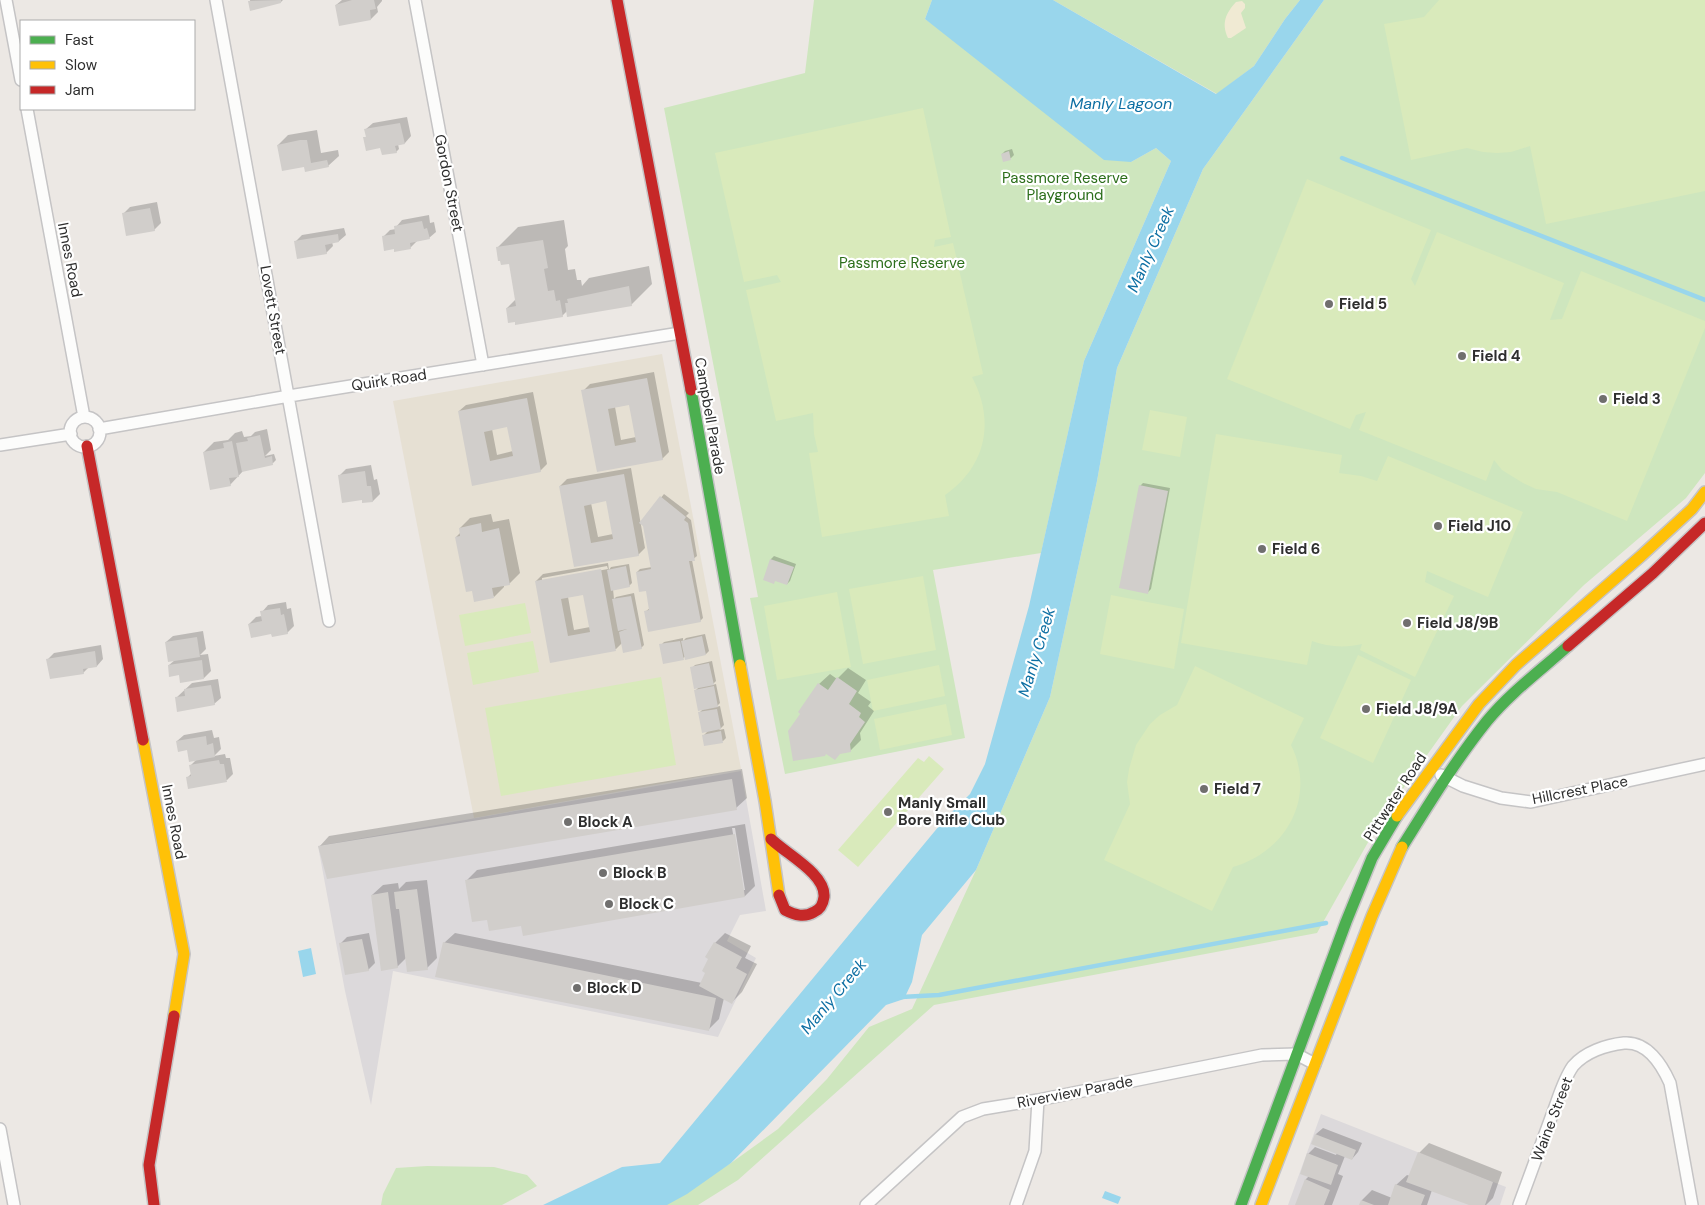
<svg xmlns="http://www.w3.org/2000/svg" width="1705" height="1205" viewBox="0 0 1705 1205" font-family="'DM Sans',sans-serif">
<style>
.industrial{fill:#dcd9db}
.education{fill:#e6e0d3}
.green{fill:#cee6be}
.sand{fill:#f0ead3}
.pitch{fill:#d9eabb}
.water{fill:#99d6ec}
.shadow{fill:#0003;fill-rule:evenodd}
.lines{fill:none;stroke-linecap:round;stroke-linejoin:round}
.stream{stroke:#99d6ec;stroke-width:4.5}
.building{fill:#d1cecb;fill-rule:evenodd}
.street-casing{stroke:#c5c4c5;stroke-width:14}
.fast-casing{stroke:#c5c4c5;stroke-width:14}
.slow-casing{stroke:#c5c4c5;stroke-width:14}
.jam-casing{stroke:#c5c4c5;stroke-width:14}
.street{stroke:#fcfcfb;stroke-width:11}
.fast{stroke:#4caf50;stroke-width:11}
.slow{stroke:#ffc107;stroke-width:11}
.jam{stroke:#c62828;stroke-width:11}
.poi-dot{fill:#706f6e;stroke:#fff;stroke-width:2}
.labels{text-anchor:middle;stroke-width:4.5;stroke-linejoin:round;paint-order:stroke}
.park-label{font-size:15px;fill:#2c6e1b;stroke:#fff}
.street-label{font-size:15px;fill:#2e2e2e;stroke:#fff}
.poi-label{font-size:15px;font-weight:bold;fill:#2e2e2e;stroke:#fff;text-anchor:start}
.water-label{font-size:16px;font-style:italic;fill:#0d6fa3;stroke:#fff}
</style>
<rect width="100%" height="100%" fill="#ece8e4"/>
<path class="industrial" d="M741 771 766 911 740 915 727 941 756 958 718 1037 393 971 371 1105 345 991 318 846Z
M1321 1114 1506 1187 1500 1205H1288Z"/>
<path class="education" d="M662 354 741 769 474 818 393 401Z"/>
<path class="green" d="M814 0H932L925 19 1131 162 1156 148 1171 161 1084 361 1041 553 933 570 965 738 785 774 750 598 758 597 664 108 805 73Z
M1053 0H1300L1285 19 1254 66 1217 94Z
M1324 0H1705V473L1686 498 1584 585 1462 706 1380 821 1317 933 934 1005 738 1180 698 1205H660L731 1163 778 1129 827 1079 869 1027 912 1009 976 870 1050 697 1097 481 1117 368 1203 169Z
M427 1166 494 1167 527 1175 537 1186 502 1205H381L383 1194 396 1168Z"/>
<path class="sand" d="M1242 1 1245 4V8L1241 13 1246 28 1231 38H1228C1221 23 1226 13 1236 2Z"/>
<path class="pitch" d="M1439 0H1705V191L1546 224 1530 146 1511 152 1497 153 1483 152 1467 148 1411 160 1384 24 1424 17Z
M923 108 951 237 935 240 934 247 953 243 983 374 972 377C995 420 987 466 945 495L949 516 822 537 809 453 818 452 814 434 813 413 776 421 746 290 781 282 777 275 744 282 715 153Z
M1307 179 1431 230 1411 279 1415 286 1437 232 1564 283 1550 320 1562 319 1581 271 1705 321V328L1627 521 1557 492 1536 489 1523 483 1502 470 1494 460 1486 481 1359 430 1366 412 1356 415 1350 429 1227 379Z
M1150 410 1187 417 1180 457 1142 450Z
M1216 434 1342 455 1339 473 1361 476 1377 481 1388 456 1523 512 1488 597 1427 571 1425 582 1454 596 1415 677 1360 650 1362 644C1346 648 1327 647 1312 641L1307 665 1181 643Z
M923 576 936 650 863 664 849 589Z
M837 592 851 667 777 680 764 606Z
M1111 595 1184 609 1174 669 1100 654Z
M525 603 531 633 465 646 459 615Z
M533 641 539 672 473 685 467 653Z
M1358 655 1411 680 1373 763 1320 738Z
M939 665 945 696 873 711 867 680Z
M1195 666 1304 718 1291 745C1317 797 1286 852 1233 867L1212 911 1104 860 1130 804 1127 782 1129 769 1136 745 1150 724 1160 715 1177 705Z
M661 677 676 765 501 796 485 708Z
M946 704 952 735 880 750 874 719Z
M929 756 944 769 858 867 838 850 918 758 924 762Z"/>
<path class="water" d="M932 0H1053L1216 94 1254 66 1285 19 1300 0H1324L1203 169 1117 368 1097 481 1050 697 976 870 922 935 912 982 904 999 886 1005 731 1163 687 1194 667 1205H543L622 1167 660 1163 944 820 970 794 985 764 1029 606 1084 361 1171 161 1156 148 1131 162 1104 160 925 19Z
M311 948 316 974 303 977 298 951Z
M1105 1191 1121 1197 1118 1204 1102 1198Z"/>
<path class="shadow" d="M250 0H283L281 2 251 9Z
M342 0H382V1L377 7 378 12 371 19 340 25 336 5Z
M407 117 411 136 405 143 398 144 399 149 396 152 365 138 367 135 366 129 373 123Z
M317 130 321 153 338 150 339 156 328 166H305L278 145 288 135Z
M1012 149 1014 155 1011 158 1004 161 1002 154 1005 151Z
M157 202 161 223 154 230 123 214 130 207Z
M429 215 430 223 434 222 436 232 429 238 417 241 410 248H395L383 237 390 230 396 229V227L402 220Z
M564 220 568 246 565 249 568 270 575 269 577 280H581L582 286 589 278 649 266 652 284 631 305 567 311 562 316 507 308 516 299 510 263 497 248 518 227Z
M344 228 346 235 339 241 332 242 333 246 326 253 295 242 302 235Z
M654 372 669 452 662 459 598 471 583 391 590 384ZM630 404 636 437 621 440 615 407Z
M533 392 547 464 540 471 473 484 459 411 466 405ZM508 426 513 451 497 455 492 429Z
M267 429 271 450 265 456 274 454 276 460 273 463 244 470 230 485 204 452 214 442 228 440 235 433 242 431 244 437 251 436 255 432Z
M371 465 374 480 377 479 380 494 373 501 364 502 363 499 339 476 346 469Z
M631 468 645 548 638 555 575 566 560 486 567 479ZM607 500 613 534 598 537 591 503Z
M1143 483 1170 488 1151 589 1148 592 1140 486Z
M664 494 689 513 686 516 691 520 697 556 692 560 703 618 700 621 645 612 650 608 647 590 637 572 640 569 652 567 644 525 641 522Z
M491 514 493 522 509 519 520 573 509 584 504 585V587L494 597 456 537 461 532 460 528 470 518Z
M774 556 796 564 790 581 787 584 776 580 765 579 771 559Z
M608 563 609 570 611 567 629 564 632 583 629 586 613 589 614 599 616 597 634 593 644 645 641 648 622 643 616 649 551 661 536 581 543 574ZM607 566 608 569 542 581V578ZM584 594 590 627 574 630 568 597Z
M286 602 287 609 291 608 294 626 287 633H272L249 624 256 617 262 616V612L268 605Z
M203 631 206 649 200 655 208 654 211 671 204 678 180 674 169 665 175 660 166 642 173 636Z
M705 634 709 651 706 654 686 656 683 658 661 645 664 642 683 638V641L686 638Z
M101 645 103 659 97 666 89 667 83 673 48 659 54 653Z
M712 661 716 681 712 685 716 684 720 703 716 707 720 706 724 725 719 730 724 729 726 738 723 741 703 736 708 731 699 713 704 708 696 690 700 686 692 668 695 665Z
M848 668 866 680 858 693 871 702 868 706 874 711 860 733 861 740 850 751 819 684 830 674 837 679Z
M218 679 221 698 214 704 176 698 192 683Z
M212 730 214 738 219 737 221 749 214 756 225 754 226 758H230L233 774 227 780 188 777 192 773 190 766 197 759 188 749 177 741 184 735Z
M742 769 747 798 736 808 319 847 329 836Z
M745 824 755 886 745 896 522 925 488 918 467 880 477 870ZM732 828H735L745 890H743Z
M427 880 437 958 427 968 406 958 397 967 372 895 383 885 398 883 399 889 406 882Z
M369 933 375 963 368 970 340 944 347 937Z
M455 933 702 983 707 973 715 943 725 933 751 946 745 958 757 964 742 992 732 1002 724 998 719 1019 709 1029 444 943Z
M1323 1128 1362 1143 1358 1152 1352 1159 1345 1156 1338 1174 1343 1176 1332 1205H1296L1306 1179 1309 1176 1308 1154 1315 1147 1336 1155 1337 1153 1313 1143 1316 1134Z
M1429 1143 1502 1172 1493 1198 1486 1205H1473L1432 1190 1427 1205H1360L1362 1200 1372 1190 1392 1198 1396 1185 1407 1175 1410 1176 1419 1153Z"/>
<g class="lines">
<path class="stream" d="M1342 158 1705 300
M901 997 939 995 1326 923"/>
</g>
<path class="building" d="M281 0V3L250 11 248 1Z
M352 0H374L376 9 370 10 371 20 339 26 335 5Z
M400 123 405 144 395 146 397 153 382 155 380 148 366 151 363 137H366L364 129Z
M300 140H307L311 163 327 160 329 167 305 172 304 167 282 171 277 145Z
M1009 151 1011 160 1003 162 1001 154Z
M150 208 155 231 126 236 122 213Z
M422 221 424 229 427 228 430 239 410 243 411 249 394 252V249L384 251 382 236 395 234 394 226Z
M338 234 339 242 325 245 327 254 297 259 294 241Z
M543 240 548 268 544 269 548 291 554 290 556 301 560 300 563 317 515 325V322L508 323 506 308 516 306 509 264 501 265 500 261H498L496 247Z
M629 286 632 306 567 317 565 303H568L567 299Z
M647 378 663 460 597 472 581 390ZM629 405 636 442 615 446 608 409Z
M527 398 541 472 472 486 458 411ZM507 427 513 456 490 461 484 432Z
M260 435 265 458 272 456 273 465 242 472 236 443 248 441 247 438Z
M232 441 239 477 229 478 231 486 210 490 203 452 224 448 223 443Z
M365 471 367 486H371L373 502 362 503V500L342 503 338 475Z
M624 474 639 556 574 567 559 486ZM606 501 613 539 591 543 584 506Z
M1139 485 1168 491 1148 594 1119 588Z
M660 496 686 517 684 520 688 523 695 561H689L701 622 648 632 644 611 649 610 646 591 639 592 636 572 651 569 643 526 639 523Z
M481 523 482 532 499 528 510 585 492 588 494 598 474 602 472 591 466 592 455 537 460 536 459 528Z
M770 559 794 567 787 585 775 581 774 584 763 580Z
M626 566 630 587 611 591 607 570Z
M601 569 616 651 550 663 535 581ZM583 595 590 632 568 636 561 599Z
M631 596 642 649 623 653 619 632 627 629 618 631 612 599Z
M280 608 281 615 284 614 288 634 272 637 271 634 251 638 248 624 262 621 260 611Z
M702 636 706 655 685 660 681 641Z
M197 637 200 657 168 662 165 642Z
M680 641 684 660 663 664 659 644Z
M95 651 97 667 83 669 84 674 50 679 46 659Z
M202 660 204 679 180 683 179 675 169 677 168 665Z
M709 663 714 685 694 689 690 667Z
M837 677 857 691 849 704 861 713 859 717 865 722 850 744 851 752 840 754 835 760 826 754 825 756 793 761 788 731 800 714 798 712 818 683 828 690Z
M211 685 215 705 177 712 175 697 185 696 184 689Z
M714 686 718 707 698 711 694 690Z
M717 709 721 729 702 733 698 712Z
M721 731 723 743 704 746 702 735Z
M206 736 207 745 213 743 215 757 189 762 187 750 178 752 176 741Z
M219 760 220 764H224L227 782 188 789 186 777 191 776 189 765Z
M732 779 737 810 327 879 318 846Z
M735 834 745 897 523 936 521 926 489 931 487 920 472 922 465 880Z
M417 889 428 970 407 972 399 909H396L394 892Z
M388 892 398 968 381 971 371 895Z
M362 939 369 971 345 975 339 943Z
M443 942 716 998 709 1031 435 977Z
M714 942 742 957 736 968 747 974 732 1004 699 986 705 973 702 971 708 959 705 957Z
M1315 1134 1356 1150 1352 1160 1311 1144Z
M1418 1152 1493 1182 1485 1205H1469L1406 1182Z
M1307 1153 1338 1165 1331 1185 1300 1174Z
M1305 1179 1330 1190 1324 1205H1295Z
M1395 1184 1425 1195 1421 1205H1388Z
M1361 1200 1374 1205H1359Z"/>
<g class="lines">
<defs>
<path id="street" d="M6 0 21 80
M216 0 329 621
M415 0 483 365
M27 109 84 417
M70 432a15 15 0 1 1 30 0a15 15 0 1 1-30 0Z
M99 429 289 396 680 333
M0 445 71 434
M1441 775 1463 786 1501 798 1531 802 1705 764
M0 1129 14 1205
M866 1205 962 1117 983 1109 1038 1100 1262 1055 1296 1054 1315 1064
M1016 1205 1035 1151 1038 1100
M1519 1205C1530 1175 1541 1145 1552 1115 1558 1100 1563 1080 1573 1066 1585 1052 1606 1045 1624 1043 1647 1041 1662 1065 1670 1083L1692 1205"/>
<path id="fast" d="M691 390 740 665
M1402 847C1429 804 1455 761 1487 721 1510 693 1541 670 1568 646
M1241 1205 1346 922 1372 858 1397 816"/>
<path id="slow" d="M740 665 765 801 779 895
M143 740 184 954 174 1016
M1397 816 1479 704 1516 665 1641 556 1692 509 1705 492
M1261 1205 1372 916 1402 847"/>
<path id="jam" d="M617 0 691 390
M87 446 143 740
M1568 646 1653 573 1705 523
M771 839C786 854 826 874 824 897 823 904 821 909 814 912 804 918 795 915 785 910L779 895
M154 1205 149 1165 174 1016"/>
</defs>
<use href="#street" class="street-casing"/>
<use href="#fast" class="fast-casing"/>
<use href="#slow" class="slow-casing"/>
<use href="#jam" class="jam-casing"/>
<use href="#street" class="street"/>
<use href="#fast" class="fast"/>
<use href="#slow" class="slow"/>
<use href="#jam" class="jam"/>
</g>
<g class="poi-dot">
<circle cx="1329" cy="304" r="5"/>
<circle cx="1462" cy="356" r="5"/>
<circle cx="1603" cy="399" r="5"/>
<circle cx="1438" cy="526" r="5"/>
<circle cx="1262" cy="549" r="5"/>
<circle cx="1407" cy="623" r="5"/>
<circle cx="1366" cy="709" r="5"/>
<circle cx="1204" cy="789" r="5"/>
<circle cx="888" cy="812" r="5"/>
<circle cx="568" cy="822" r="5"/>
<circle cx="603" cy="873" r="5"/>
<circle cx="609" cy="904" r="5"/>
<circle cx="577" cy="988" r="5"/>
</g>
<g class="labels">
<g class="park-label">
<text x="1065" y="183">Passmore Reserve<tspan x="1065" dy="17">Playground</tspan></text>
<text x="902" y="268">Passmore Reserve</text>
</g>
<g class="street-label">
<text transform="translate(449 183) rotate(79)" y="5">Gordon Street</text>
<text transform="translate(70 260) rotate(79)" y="5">Innes Road</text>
<text transform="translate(273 310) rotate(80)" y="5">Lovett Street</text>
<text transform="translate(389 380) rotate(-9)" y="5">Quirk Road</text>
<text transform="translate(710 416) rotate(80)" y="5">Campbell Parade</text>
<text transform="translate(1580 790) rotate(-11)" y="5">Hillcrest Place</text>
<text transform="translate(1395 797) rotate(-57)" y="5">Pittwater Road</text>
<text transform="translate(174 822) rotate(79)" y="5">Innes Road</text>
<text transform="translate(1075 1092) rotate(-11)" y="5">Riverview Parade</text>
<text transform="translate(1552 1119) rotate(-69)" y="5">Waine Street</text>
</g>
<g class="poi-label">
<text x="1339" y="309">Field 5</text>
<text x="1472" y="361">Field 4</text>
<text x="1613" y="404">Field 3</text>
<text x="1448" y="531">Field J10</text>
<text x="1272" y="554">Field 6</text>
<text x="1417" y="628">Field J8/9B</text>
<text x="1376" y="714">Field J8/9A</text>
<text x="1214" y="794">Field 7</text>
<text x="898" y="808">Manly Small<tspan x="898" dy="17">Bore Rifle Club</tspan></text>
<text x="578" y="827">Block A</text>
<text x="613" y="878">Block B</text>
<text x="619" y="909">Block C</text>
<text x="587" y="993">Block D</text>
</g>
<g class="water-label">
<text x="1121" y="109">Manly Lagoon</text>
<text transform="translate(1150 249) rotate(-66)" y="6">Manly Creek</text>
<text transform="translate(1036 652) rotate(-73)" y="6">Manly Creek</text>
<text transform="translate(833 996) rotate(-50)" y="6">Manly Creek</text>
</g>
</g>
<rect x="20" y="20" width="175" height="90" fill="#ffffff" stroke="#ababab"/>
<rect x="30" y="36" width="25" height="8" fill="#4caf50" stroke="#ababab"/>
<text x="65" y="45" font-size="15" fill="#2e2e2e">Fast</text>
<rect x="30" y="61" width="25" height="8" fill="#ffc107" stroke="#ababab"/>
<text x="65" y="70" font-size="15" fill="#2e2e2e">Slow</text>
<rect x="30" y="86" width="25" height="8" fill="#c62828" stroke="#ababab"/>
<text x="65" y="95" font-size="15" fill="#2e2e2e">Jam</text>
</svg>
